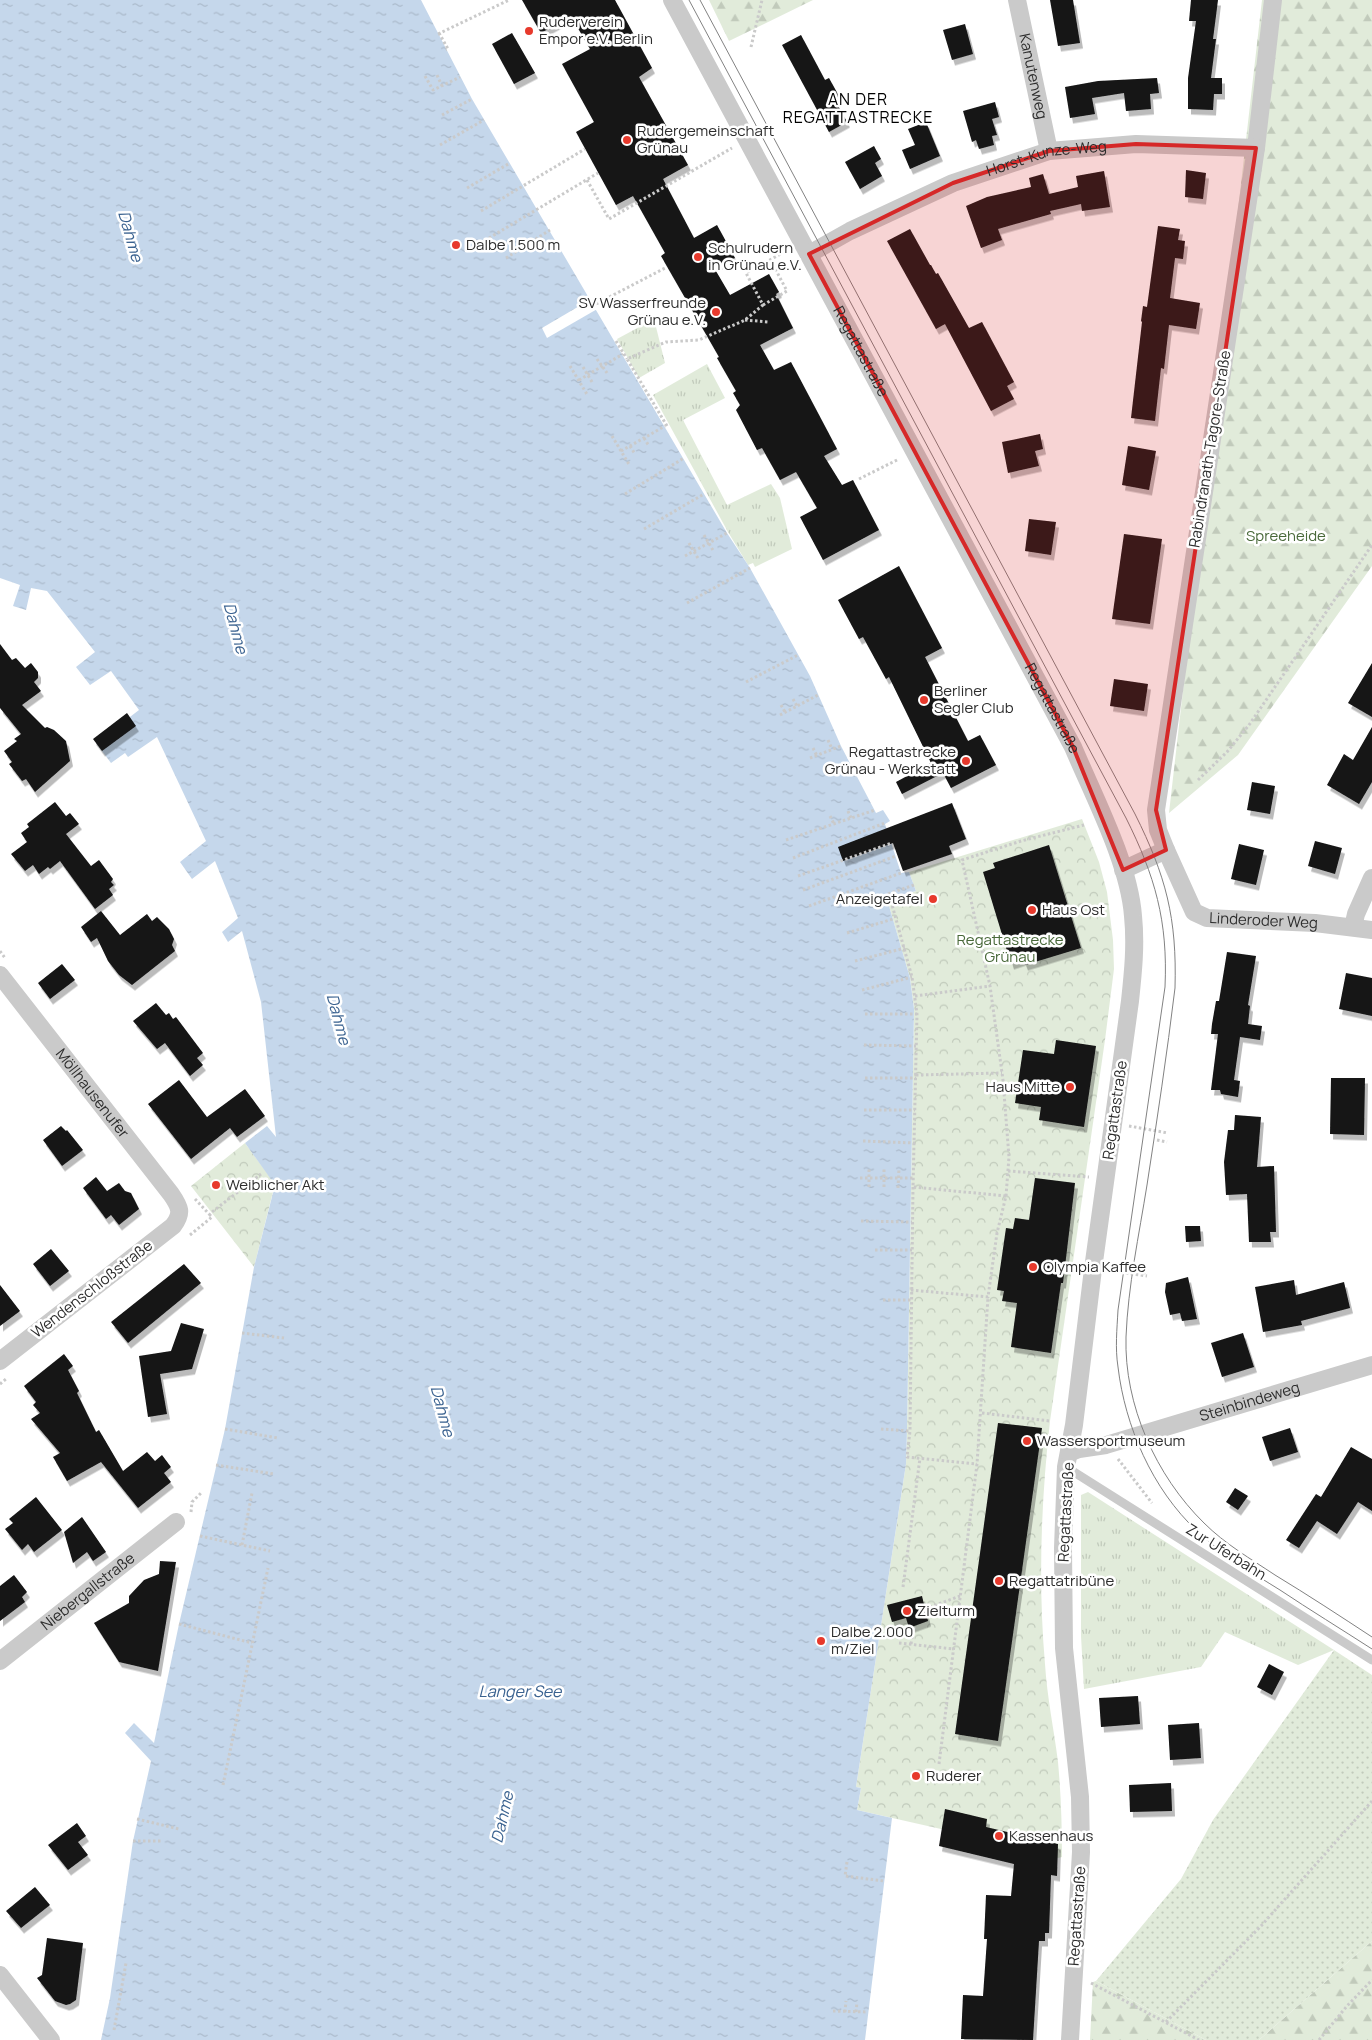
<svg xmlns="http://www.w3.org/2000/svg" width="1372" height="2040" viewBox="0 0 1372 2040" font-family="Manrope,sans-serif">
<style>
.grass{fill:url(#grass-tufts)}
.forest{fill:url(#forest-firs)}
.park{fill:url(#park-crowns)}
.garden{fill:url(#garden-dots)}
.water{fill:url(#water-ripples)}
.pier{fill:#fff}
.building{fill:#141414;filter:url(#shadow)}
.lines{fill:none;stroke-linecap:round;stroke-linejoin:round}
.path{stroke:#cacaca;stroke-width:3;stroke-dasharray:2.5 2.5;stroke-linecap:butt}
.service{stroke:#cacaca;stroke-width:9}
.minor{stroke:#cacaca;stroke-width:18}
.tram{stroke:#828282;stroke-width:1}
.marked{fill:#d62828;fill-opacity:0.2;stroke:#d62828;stroke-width:4;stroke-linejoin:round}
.poi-dot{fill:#e7392c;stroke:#fff;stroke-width:2}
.labels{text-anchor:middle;stroke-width:5;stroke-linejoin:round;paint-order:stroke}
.poi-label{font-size:15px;fill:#2d2d2d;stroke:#fff;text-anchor:start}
.street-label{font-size:15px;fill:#2d2d2d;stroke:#fff}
.park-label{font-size:15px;fill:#49693a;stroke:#fff}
.neighbourhood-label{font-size:16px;letter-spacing:1px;fill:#000;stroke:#fff}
.water-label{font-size:16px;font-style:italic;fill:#3a6290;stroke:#fff}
</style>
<defs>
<pattern id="grass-tufts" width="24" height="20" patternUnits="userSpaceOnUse" patternTransform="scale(1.25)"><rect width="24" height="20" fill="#e1ebda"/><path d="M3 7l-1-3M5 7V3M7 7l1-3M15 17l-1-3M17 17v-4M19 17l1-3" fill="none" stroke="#c1cabb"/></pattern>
<pattern id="forest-firs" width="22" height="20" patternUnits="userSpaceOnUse" patternTransform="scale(1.25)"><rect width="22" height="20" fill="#e1ebda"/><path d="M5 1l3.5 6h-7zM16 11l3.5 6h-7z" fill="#c1cabb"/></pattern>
<pattern id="park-crowns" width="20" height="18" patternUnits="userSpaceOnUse" patternTransform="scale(1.25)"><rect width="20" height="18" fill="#e1ebda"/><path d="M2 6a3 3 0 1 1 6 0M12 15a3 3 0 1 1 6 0" fill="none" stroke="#c1cabb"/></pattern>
<pattern id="garden-dots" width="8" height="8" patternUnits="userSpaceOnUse" patternTransform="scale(1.25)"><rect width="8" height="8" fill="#e1ebda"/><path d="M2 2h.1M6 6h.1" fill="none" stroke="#c1cabb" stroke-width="1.8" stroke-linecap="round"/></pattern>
<pattern id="water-ripples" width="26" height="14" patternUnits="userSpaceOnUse" patternTransform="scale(1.25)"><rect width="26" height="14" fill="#c5d7eb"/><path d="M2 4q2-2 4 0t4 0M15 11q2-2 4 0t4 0" fill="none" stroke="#aab9ca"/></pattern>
<filter id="shadow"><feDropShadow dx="3" dy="5.5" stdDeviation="0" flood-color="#0004"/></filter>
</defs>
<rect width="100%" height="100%" fill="#fff"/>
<path class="grass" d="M654 319 665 363 639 378 617 339Z
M707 364 725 398 683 420 727 505 771 484 780 498 792 549 755 567 753 563 748 565 728 532 653 395Z
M1088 1492 1334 1650 1298 1665 1225 1632 1201 1667 1084 1689 1081 1636V1495Z"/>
<path class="forest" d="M709 0H813L729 41Z
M1262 0H1372V566L1238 755 1169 813Z
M1372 1941V2040H1259Z
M1096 1981 1206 2040H1090L1093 1982Z"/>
<path class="park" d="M1082 819 1099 862 1107 892 1113 940 1114 969 1105 1040 1050 1421C1041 1502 1038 1583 1045 1664 1047 1697 1054 1730 1058 1762 1061 1794 1062 1826 1062 1857L1058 1858 941 1829 857 1810 861 1788 856 1787 906 1464 907 1430 914 1009 910 978 887 899 916 891 909 872Z
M245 1143 275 1184 254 1267 191 1186Z"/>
<path class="garden" d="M1334 1650 1372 1675V1941L1259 2040H1206L1096 1981 1181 1879 1213 1820Z"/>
<path class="water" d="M0 0H421L472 99 727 533 750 568 810 676 841 746 876 813 883 810 890 821 885 824 901 873 909 872 916 891 887 899 910 978 914 1009 907 1430 906 1464 856 1787 861 1788 857 1810 892 1818 865 2040H101L110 1998 133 1841 151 1761 125 1733 134 1723 154 1743 179 1624 225 1429 254 1267 275 1185 245 1143 267 1126 276 1137 261 1002 242 931 228 942 222 932 238 918 215 861 192 879 180 862 206 841 157 737 128 757 125 753 111 763 96 743 139 710 111 671 90 685 76 667 95 652 47 591 31 588 26 610 13 606 20 585 0 578Z"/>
<path class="pier" d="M593 298 599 308 547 338 542 328Z"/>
<path class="building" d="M522 0H615L652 68 639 77 688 165 663 179 694 238 717 225 735 258 713 266 730 295 769 274 779 292 776 294 793 328 760 345 774 370 791 362 837 449 824 456 842 485 853 480 879 530 823 560 800 517 817 508 796 472 780 480 762 448 757 450 736 410 740 405 733 393 736 391 717 358 719 357 661 256 665 253 633 196 616 205 576 132 594 122 562 64 590 49 571 16 541 33Z
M1050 0H1073L1080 43 1058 46Z
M1191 0H1218L1213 39H1216L1211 78H1222V94H1214L1213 110 1188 109V78L1196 21H1189Z
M965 24 973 54 952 60 943 30Z
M512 33 535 73 514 84 492 44Z
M801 35 825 80 829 78 840 98 835 100 847 122 829 132 782 45Z
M1157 78 1159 93 1150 94 1151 109 1126 111 1124 93 1092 98 1095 114 1070 118 1065 87 1098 81Z
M995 102 999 117 992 119 997 135 992 136 994 145 979 149 976 140 972 142 963 111Z
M926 122 940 156 910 169 902 150 915 145 908 129Z
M874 146 881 159 875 163 882 176 860 189 845 162Z
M1186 170 1206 173 1203 199 1185 197Z
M1104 171 1110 207 1082 211 1081 204 1050 211 1051 214 998 229 1002 240 981 248 966 206 987 197 1031 187 1029 178 1043 174 1049 194 1078 187 1076 176Z
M1158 226 1180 229 1178 240 1185 241 1183 259 1175 258 1170 298 1200 303 1196 329 1169 325 1164 369 1161 368 1155 421 1131 418 1142 322 1141 321 1143 306 1147 307Z
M910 229 930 265H931L936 274 938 273 969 328 982 322 1014 382 1007 386 1014 399 991 411 945 324 936 329 887 241Z
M1040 434 1043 449 1035 451 1039 466 1008 473 1002 442Z
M1128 446 1156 451 1149 490 1122 485Z
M1029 519 1056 522 1051 555 1025 551Z
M1124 534 1162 539 1150 624 1112 619Z
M899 566 942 648 925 657 968 741 980 735 996 765 951 788 943 773 902 794 896 782 931 763 889 677 886 679 863 637 859 639 838 600Z
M0 644 12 660 16 658 25 668 31 663 38 672V678L34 682 41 691 22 705 45 728 47 727 54 730 66 741 70 761 35 792 26 779 22 781 9 764 12 762 4 751 17 741 14 739 21 734 0 708Z
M1372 663V717L1348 703Z
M1114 679 1148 684 1144 711 1110 706Z
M127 713 136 726 102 751 93 739Z
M1372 727V782L1359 804 1327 785 1344 754 1353 760Z
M1252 782 1275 786 1270 814 1247 810Z
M55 802 66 816 70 813 79 824 66 834 91 866 99 860 113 879 111 882 114 885 109 889 113 895 95 909 60 861 50 869 48 867 39 874 33 865 25 871 11 854 27 842 21 833 29 827 27 824Z
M952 803 966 839 949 846 952 854 903 871 893 843 843 861 838 847Z
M1315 841 1342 848 1335 874 1308 866Z
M1239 844 1264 850 1256 885 1231 879Z
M1049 845 1081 948 1025 965 1023 960 1011 964 983 872 995 868 993 863Z
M101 911 120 935 147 914 152 921 157 917 169 929 174 939 172 945 175 951 132 985 119 975 108 961 97 938 91 942 81 927Z
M1227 952 1256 956 1248 1005 1250 1006 1248 1024 1262 1026 1260 1040 1240 1037 1234 1080 1240 1081 1238 1097 1221 1094 1220 1090H1211L1218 1034H1211L1212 1024 1216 1001H1219Z
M62 964 75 980 50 999 38 983Z
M1346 973 1372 978V1016L1339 1009Z
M156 1003 166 1015 169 1013 173 1019 176 1017 203 1053 197 1058 203 1065 190 1076 165 1043 157 1049 133 1021Z
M1056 1040 1096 1046 1084 1127 1039 1120 1041 1107 1015 1103 1023 1050 1054 1054Z
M1331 1078H1365L1364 1135 1330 1134Z
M179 1080 207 1117 245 1089 265 1116 237 1137 230 1128 191 1159 148 1104Z
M1235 1115 1261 1117 1257 1167 1274 1166 1276 1232H1270L1271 1242H1249L1247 1194 1226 1195 1224 1162 1228 1130H1234Z
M61 1126 66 1131 67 1130 83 1150 62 1166 43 1140Z
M96 1177 107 1191 119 1183 125 1191 131 1193 139 1209 119 1225 111 1215 106 1219 83 1188Z
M1035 1178 1075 1183 1063 1283H1061L1051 1353 1011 1347 1017 1303 1002 1301 1004 1291 997 1290 1006 1228 1013 1229 1015 1218 1029 1220Z
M1185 1226H1200L1201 1241 1186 1242Z
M51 1249 69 1271 50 1286 33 1264Z
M184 1264 201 1283 128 1343 111 1322Z
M1188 1277 1197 1319 1182 1321 1180 1313 1170 1315 1165 1292 1166 1283Z
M1294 1280 1296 1295 1344 1282 1350 1308 1301 1321 1302 1325 1263 1332 1255 1287Z
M0 1285 20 1311 0 1326Z
M181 1323 204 1329 192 1369 160 1374 167 1414 148 1417 139 1356 171 1351Z
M1243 1333 1254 1367 1222 1377 1211 1343Z
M64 1354 73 1366 68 1370 79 1391 77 1393 96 1432 99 1430 123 1471 147 1452 155 1461 162 1455 171 1467 164 1473 171 1482 138 1508 101 1462 67 1481 53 1457 60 1453 31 1419 40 1413 33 1405 36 1402 24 1386Z
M998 1423 1042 1428 998 1741 955 1734Z
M1290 1428 1298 1452 1270 1461 1262 1437Z
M1351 1447 1372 1459V1511L1358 1502 1337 1534 1317 1521 1299 1548 1286 1540 1316 1494 1321 1497Z
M1235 1488 1248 1496 1238 1510 1226 1502Z
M36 1497 62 1530 34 1552 28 1544 22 1550 5 1529 13 1523 9 1519Z
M82 1517 106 1552 93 1561 87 1552 73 1563 64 1532Z
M160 1561 176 1562 158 1671 119 1662 94 1623 129 1603V1596L144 1580 159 1574Z
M14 1575 27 1592 22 1597 25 1602 0 1621V1586Z
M922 1596 928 1621 909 1628 906 1618 892 1622 887 1605Z
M1269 1664 1284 1672 1272 1695 1257 1687Z
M1138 1696 1140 1724 1101 1727 1099 1698Z
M1199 1723 1201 1758 1170 1760 1168 1725Z
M1171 1783 1172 1811 1130 1812 1129 1785Z
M945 1809 987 1819 986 1827 1058 1844 1057 1876 1051 1875 1049 1933H1045V1941H1039L1033 2040 961 2039 963 1995 983 1996 987 1939H984L986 1895 1011 1896 1014 1864 939 1846Z
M77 1823 86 1836 78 1842 88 1855 68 1870 48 1845Z
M35 1887 50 1905 21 1928 6 1911Z
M47 1938 83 1943 76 2000 70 2004 66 2005 55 2001 37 1978 42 1975Z"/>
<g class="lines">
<path class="path" d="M439 33 448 49 446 50
M438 34 509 0
M751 47 762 0
M437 75 442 86
M425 76 433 90 460 77
M442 115 472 99
M440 145 484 120
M587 180 609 219 732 148
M467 188 510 163
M481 211 585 149
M489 238 598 173
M506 258 550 230
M596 304 667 267
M763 305 787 291 770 259
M745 320 768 322
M616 341 627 359
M597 359 607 373
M570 366 588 396
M583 367 592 382
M579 380 623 354
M667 426 627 359 666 342 699 340 745 320 763 305 746 273 786 251
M612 436 630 466
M644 438 649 446
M630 446 635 454
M621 451 665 426
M859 479 899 459
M625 494 684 458
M644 529 704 494
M704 535 714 552
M689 543 699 560
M685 556 727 533
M687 603 750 568
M746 682 798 655
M793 699 797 706
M781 705 785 712
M780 715 818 695
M828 740 832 749
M813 748 817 756
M810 758 841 746
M1198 780 1227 752 1249 725 1372 545
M848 811 851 818
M830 816 834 824
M786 840 875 810
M793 858 885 823
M798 876 892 843
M803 890 896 856
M888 894 914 885
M891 901 912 977 917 1014 913 1187 1006 1196
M809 906 901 873
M847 933 893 919
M0 951 5 958
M855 961 905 948
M862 990 912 977
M915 996 990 986
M865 1014H917
M864 1045 916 1046
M916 1075 1002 1073
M865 1078H916
M864 1110H915
M1129 1126 1168 1133
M1157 1140 1167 1142
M863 1141 915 1143
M1008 1171 1089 1177
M860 1178H913
M869 1187V1168
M884 1187V1168
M913 1187 910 1431 907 1457 977 1464
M898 1188 899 1168
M195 1199 210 1215
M861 1221 912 1222
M190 1235 212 1217 210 1215 212 1212 261 1174
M875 1250H912
M1110 1266 1120 1268
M1111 1271 1147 1276
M1138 1272 1148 1273
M911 1290 988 1297 997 1233 1006 1196 1009 1157 1003 1080 990 986 962 860 1021 841 1084 825
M883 1300H911
M242 1333 284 1338
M0 1384 6 1379
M982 1413 1050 1421
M225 1429 278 1438
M881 1429 910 1431
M1118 1459 1152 1503
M216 1465 274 1474
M191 1512 192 1502 202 1492
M200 1536 270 1551
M242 1545 252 1493
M903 1587 920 1458
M925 1609 960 1596
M179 1624 252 1643
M899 1643 954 1649
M911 1644 914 1627
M939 1764 977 1464 988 1297
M223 1785 268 1568
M137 1819 179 1829
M133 1841H163
M847 1862 845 1876 884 1881
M1091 1983 1199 2040
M833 2011 868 2012
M845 2012 846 2001
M856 2012 857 2002
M1166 2022 1261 1926 1372 1801
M114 2030 126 1963
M1319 2040 1347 2006 1372 1980"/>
<path class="service" d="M1066 1467 1372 1660"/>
<g class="minor">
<path id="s1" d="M672 0 1073 747C1094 797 1129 863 1133 916 1136 945 1133 973 1130 1001L1093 1269 1074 1425 1066 1467 1063 1548 1064 1648 1080 1797 1081 1852 1070 2040"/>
<path id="s2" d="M1017 0 1049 151"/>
<path id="s3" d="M1273 0 1256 148 1156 810 1158 830 1166 850 1194 912 1207 918 1315 923 1372 930"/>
<path id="s4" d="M809 254 850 231 953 183 1049 151 1136 144 1256 148"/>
<path d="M1123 870 1166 850"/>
<path d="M1353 927 1356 914 1372 878"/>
<path id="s5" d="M0 975 171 1194C180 1207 183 1213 173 1226L0 1361"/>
<path id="s6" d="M1069 1453 1079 1449 1106 1445 1372 1365"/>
<path id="s7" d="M0 1661 176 1522"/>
<path d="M0 1975 51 2040"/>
</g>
<path class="tram" d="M689 0 1126 818C1155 876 1168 921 1165 987L1118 1310C1117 1329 1115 1348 1118 1367 1125 1426 1152 1489 1197 1531 1221 1554 1251 1572 1280 1590 1310 1610 1341 1629 1372 1649
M700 0 1135 814C1166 876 1177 918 1175 988 1167 1054 1157 1120 1147 1185 1139 1235 1128 1286 1126 1337 1124 1405 1156 1476 1204 1523 1225 1544 1251 1559 1275 1575 1308 1595 1340 1616 1372 1637"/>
</g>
<path class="marked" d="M1136 144 1256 148 1156 810 1166 850 1123 870 1073 747 809 254 953 183 1049 151Z"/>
<g class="poi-dot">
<circle cx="529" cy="31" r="5"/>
<circle cx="627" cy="140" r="5"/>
<circle cx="456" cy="245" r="5"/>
<circle cx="698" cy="257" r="5"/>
<circle cx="716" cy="312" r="5"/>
<circle cx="924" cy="700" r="5"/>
<circle cx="966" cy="761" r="5"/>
<circle cx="933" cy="899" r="5"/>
<circle cx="1032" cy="910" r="5"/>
<circle cx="1070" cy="1087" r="5"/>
<circle cx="216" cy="1185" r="5"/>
<circle cx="1033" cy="1267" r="5"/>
<circle cx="1027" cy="1441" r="5"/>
<circle cx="999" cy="1581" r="5"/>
<circle cx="907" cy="1611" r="5"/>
<circle cx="821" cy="1641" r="5"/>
<circle cx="916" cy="1776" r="5"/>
<circle cx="999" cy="1836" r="5"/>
</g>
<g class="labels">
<g class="poi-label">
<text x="539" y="27">Ruderverein<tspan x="539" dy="17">Empor e.V. Berlin</tspan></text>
<text x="637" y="136">Rudergemeinschaft<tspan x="637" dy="17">Grünau</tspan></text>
<text x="466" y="250">Dalbe 1.500 m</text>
<text x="708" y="253">Schulrudern<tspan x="708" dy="17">in Grünau e.V.</tspan></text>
<text x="706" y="308" text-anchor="end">SV Wasserfreunde<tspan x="706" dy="17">Grünau e.V.</tspan></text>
<text x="934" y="696">Berliner<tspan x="934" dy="17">Segler Club</tspan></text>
<text x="956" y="757" text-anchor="end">Regattastrecke<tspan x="956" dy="17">Grünau - Werkstatt</tspan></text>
<text x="923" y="904" text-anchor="end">Anzeigetafel</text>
<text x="1042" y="915">Haus Ost</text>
<text x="1060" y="1092" text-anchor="end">Haus Mitte</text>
<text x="226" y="1190">Weiblicher Akt</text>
<text x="1043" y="1272">Olympia Kaffee</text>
<text x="1037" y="1446">Wassersportmuseum</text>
<text x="1009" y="1586">Regattatribüne</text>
<text x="917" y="1616">Zielturm</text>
<text x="831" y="1637">Dalbe 2.000<tspan x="831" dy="17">m/Ziel</tspan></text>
<text x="926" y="1781">Ruderer</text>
<text x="1009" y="1841">Kassenhaus</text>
</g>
<g class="street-label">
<text dy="5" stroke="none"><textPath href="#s2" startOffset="78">Kanutenweg</textPath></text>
<text dy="5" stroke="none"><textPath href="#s4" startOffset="258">Horst-Kunze-Weg</textPath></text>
<text dy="5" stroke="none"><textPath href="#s1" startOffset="399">Regattastraße</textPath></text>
<text transform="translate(1210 449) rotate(-81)" y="5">Rabindranath-Tagore-Straße</text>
<text dy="5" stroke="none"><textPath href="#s1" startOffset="804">Regattastraße</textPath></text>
<text dy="5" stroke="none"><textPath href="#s3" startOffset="999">Linderoder Weg</textPath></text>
<text dy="5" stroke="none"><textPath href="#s5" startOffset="150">Möllhausenufer</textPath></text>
<text transform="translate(1115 1110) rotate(-82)" y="5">Regattastraße</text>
<text transform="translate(92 1289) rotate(-38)" y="5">Wendenschloßstraße</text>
<text dy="5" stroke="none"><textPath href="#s6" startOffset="188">Steinbindeweg</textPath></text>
<text transform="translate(1066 1512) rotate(-87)" y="5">Regattastraße</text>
<text transform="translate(1226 1552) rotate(32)" y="5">Zur Uferbahn</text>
<text dy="5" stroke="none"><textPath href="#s7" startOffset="112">Niebergallstraße</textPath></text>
<text transform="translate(1077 1916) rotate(-86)" y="5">Regattastraße</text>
</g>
<g class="park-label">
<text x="1286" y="541">Spreeheide</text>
<text x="1010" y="945">Regattastrecke<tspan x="1010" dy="17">Grünau</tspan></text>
</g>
<g class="neighbourhood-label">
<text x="858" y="105">AN DER<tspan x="858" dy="18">REGATTASTRECKE</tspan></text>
</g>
<g class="water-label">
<text transform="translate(131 236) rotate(74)" y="6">Dahme</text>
<text transform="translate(236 628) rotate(75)" y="6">Dahme</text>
<text transform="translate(339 1019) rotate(75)" y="6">Dahme</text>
<text transform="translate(443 1411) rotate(75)" y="6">Dahme</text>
<text x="520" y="1697">Langer See</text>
<text transform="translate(502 1817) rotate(-77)" y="6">Dahme</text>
</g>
</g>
</svg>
